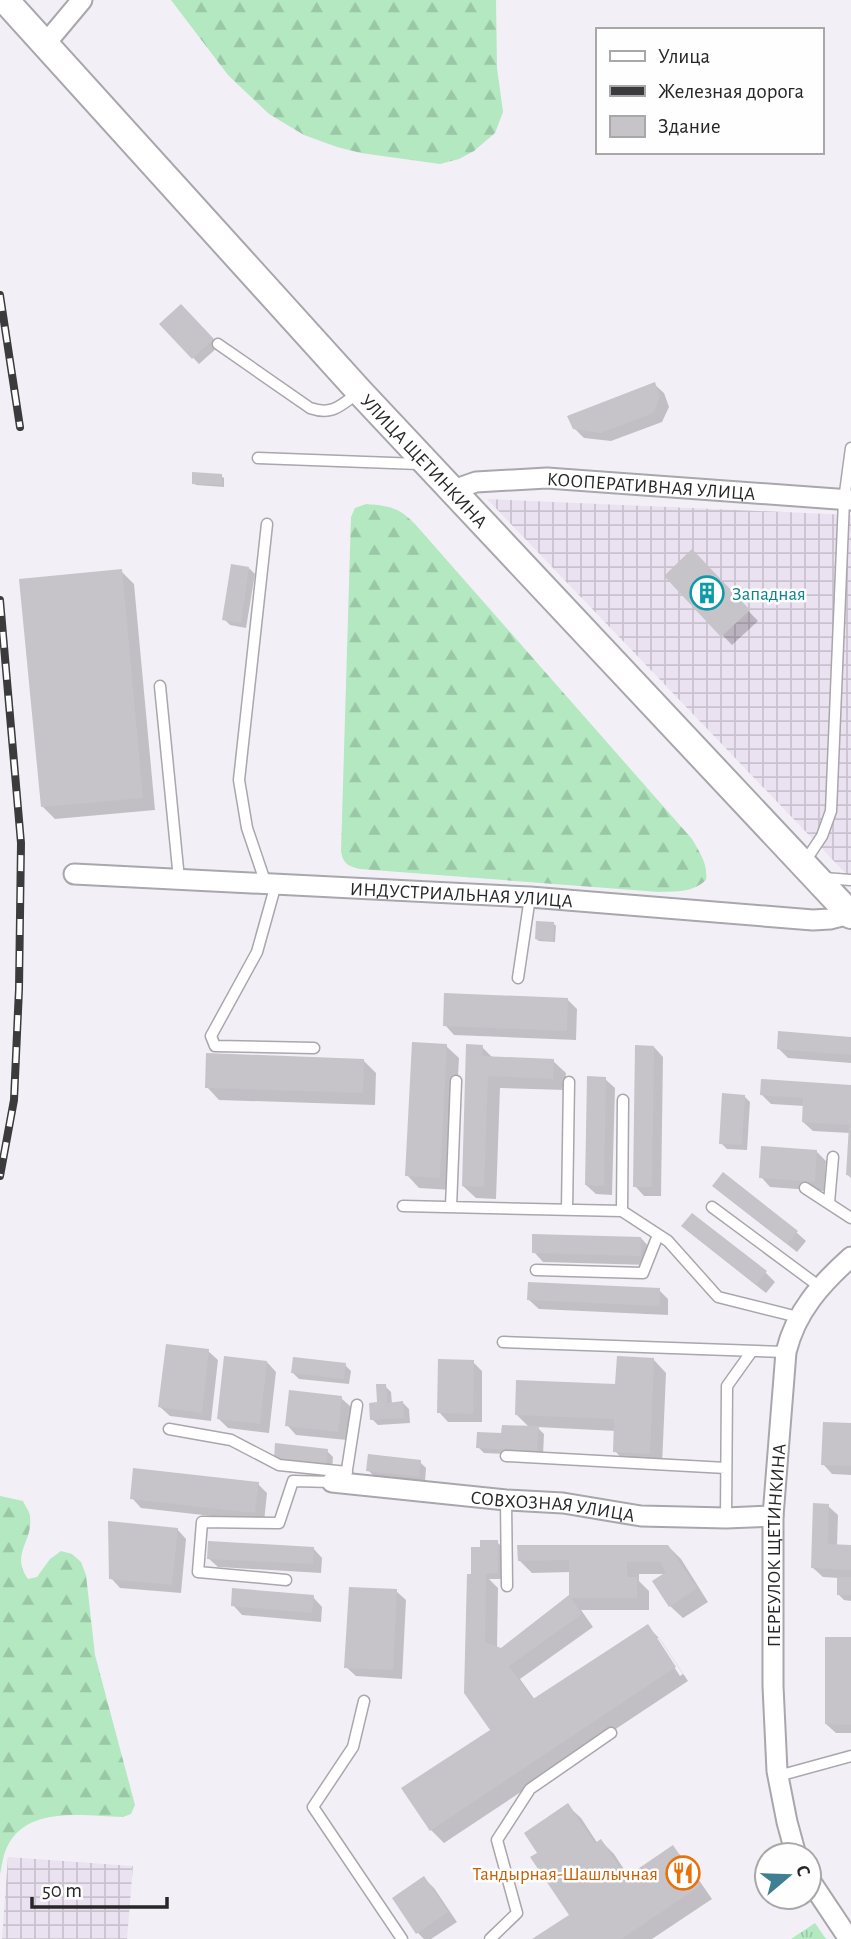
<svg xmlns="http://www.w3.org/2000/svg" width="851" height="1939" viewBox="0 0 851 1939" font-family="'Alegreya Sans',sans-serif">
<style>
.industrial{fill:url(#industrial-grid)}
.grass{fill:url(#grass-tufts)}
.forest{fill:url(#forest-firs)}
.shadow{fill:#0003;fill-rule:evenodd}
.building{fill:#c6c3c9}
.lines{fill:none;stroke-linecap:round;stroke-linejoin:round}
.lane-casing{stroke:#a9a6ac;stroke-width:13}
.street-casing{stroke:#a9a6ac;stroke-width:23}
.secondary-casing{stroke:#a9a6ac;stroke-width:30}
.lane{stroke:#fff;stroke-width:10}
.street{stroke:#fff;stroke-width:19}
.secondary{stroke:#fff;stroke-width:26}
.rail-casing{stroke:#3b3a3d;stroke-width:8}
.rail{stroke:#fefefe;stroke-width:5;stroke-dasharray:16;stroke-linecap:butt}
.labels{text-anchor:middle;stroke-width:5;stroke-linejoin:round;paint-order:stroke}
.street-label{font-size:19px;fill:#272628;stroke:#fefefe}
.culture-label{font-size:19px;fill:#0d838f;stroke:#fefefe;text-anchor:start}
.food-label{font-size:19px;fill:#c56008;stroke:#fefefe;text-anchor:end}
</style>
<defs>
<pattern id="industrial-grid" width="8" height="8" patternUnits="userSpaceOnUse" patternTransform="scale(1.75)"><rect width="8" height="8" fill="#eae2f0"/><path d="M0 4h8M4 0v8" fill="none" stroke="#c9c2ce"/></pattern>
<pattern id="grass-tufts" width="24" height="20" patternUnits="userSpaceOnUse" patternTransform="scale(1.75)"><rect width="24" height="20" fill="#b3e8c1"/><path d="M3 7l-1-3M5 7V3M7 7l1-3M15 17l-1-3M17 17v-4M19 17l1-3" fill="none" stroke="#9ac7a6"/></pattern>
<pattern id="forest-firs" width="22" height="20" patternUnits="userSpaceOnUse" patternTransform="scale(1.75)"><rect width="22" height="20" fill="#b3e8c1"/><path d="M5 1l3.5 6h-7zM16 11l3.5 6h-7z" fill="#9ac7a6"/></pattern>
</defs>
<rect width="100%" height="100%" fill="#f3eff6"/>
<path class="industrial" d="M487 499 851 515V879Z
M8 1857 133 1866 127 1939H2Z"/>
<path class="grass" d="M815 1923 826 1939H791Z"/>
<path class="forest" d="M171 0H496L497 68 503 112 495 133 474 151 459 159 440 164 361 153 337 147 304 135 269 114 228 75Z
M366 504C390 506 398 507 415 524L692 839C700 853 708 864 706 880 692 893 677 891 659 892L360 869C348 866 343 864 341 851L351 517 355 508Z
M0 1496 23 1501C25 1506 30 1512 30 1517 33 1543 10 1553 28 1579L37 1577 50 1559 61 1551 72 1554 81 1562 86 1575 95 1655 135 1805 131 1814 123 1817C85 1816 27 1805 7 1847 3 1855 2 1866 0 1874Z"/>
<path class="shadow" d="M181 306 219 346 199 364 162 325Z
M654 384 664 393 669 407 662 422 611 441 584 438 574 428Z
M221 476 224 478V487L196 485 194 483Z
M692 552 758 621 732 645 666 576Z
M249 568 255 574 246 628 230 625 224 619Z
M121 571 134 584 155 810 55 819 43 807Z
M554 924 556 926 555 942 539 941 536 939Z
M567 999 577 1009 576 1040 454 1035 445 1025Z
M851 1039V1063L788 1058 779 1049Z
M446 1046 459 1058 452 1190 419 1188 407 1175Z
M482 1047 494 1059 553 1061 566 1073 565 1090 500 1088 496 1199 476 1198 463 1186Z
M654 1047 663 1057 661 1196H644L635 1186Z
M363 1060 376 1073 375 1105 219 1100 207 1087Z
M605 1079 615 1088 612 1195 596 1194 586 1185Z
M851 1087V1178L848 1175 850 1133 813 1131 803 1122 804 1106 771 1104 762 1095Z
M744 1096 750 1102 747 1150 727 1149 721 1143Z
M817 1152 826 1161 824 1191 770 1187 761 1177Z
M724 1195 796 1232 806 1241 797 1252Z
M693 1235 765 1272 775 1282 766 1293Z
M641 1238 650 1248 649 1265 543 1262 534 1252Z
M659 1290 668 1299V1315L539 1309 529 1300Z
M208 1351 218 1360 211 1421 170 1416 160 1407Z
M654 1360 666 1373 662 1466 627 1464 615 1451 616 1431 537 1427 544 1434 543 1456 484 1453 478 1447 503 1435 530 1428 516 1414 617 1386Z
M267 1362 276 1372 269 1433 228 1428 218 1418Z
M473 1362 482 1371V1422H448L439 1412Z
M345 1365 351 1371 349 1384 299 1379 293 1373Z
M385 1386 391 1392 392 1404 403 1403 409 1409 410 1423 378 1425 372 1419Z
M341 1398 351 1407 347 1440 296 1435 287 1425Z
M851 1425V1475L832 1474 823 1464Z
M327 1451 333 1457 332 1470 282 1465 275 1459Z
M420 1462 426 1468 425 1482 374 1476 368 1470Z
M258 1484 267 1493 264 1522 141 1508 132 1498Z
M828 1506 838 1515 837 1546 851 1547V1601L844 1600 838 1594 839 1578 823 1577 813 1568Z
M177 1529 186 1539 181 1593 120 1588 111 1578Z
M497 1542 503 1548V1579H489L498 1588 497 1648 501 1650 570 1596V1572L532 1573 519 1560 668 1546 681 1559 708 1602 683 1618 670 1606 666 1574H639V1581L649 1591V1610H581L593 1627 520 1679 535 1700 648 1627 660 1639 688 1681 444 1843 431 1830 493 1730 475 1575 481 1548ZM655 1638H659L683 1674 680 1676Z
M313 1548 322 1558 321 1573 218 1567 208 1558Z
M396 1591 406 1600 402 1679 356 1676 346 1667Z
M313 1597 322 1607 321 1622 242 1615 233 1605Z
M851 1639V1733H836L826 1724Z
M568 1806 581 1818 598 1844 601 1841 614 1854 629 1877 673 1848 685 1860 712 1899 652 1939H535L571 1915 539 1853Z
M424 1878 434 1888 457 1922 431 1939H424L418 1933Z"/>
<path class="building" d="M181 304 214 339 192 359 159 324Z
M655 382 660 397 653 413 601 433 573 429 567 416Z
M192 472 222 474V485L192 484Z
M692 549 750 610 721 637 664 576Z
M231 564 249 567 241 623 222 620Z
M122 569 143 798 41 807 19 579Z
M536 921 554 922 553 941 535 939Z
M444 993 568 998 567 1031 443 1026Z
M778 1031 851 1037V1055L777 1049Z
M412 1042 447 1044 440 1178 405 1176Z
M466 1044 483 1045 482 1056 554 1059 553 1079 488 1076 484 1187 462 1186Z
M635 1045 654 1046 652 1187H633Z
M206 1053 364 1059 363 1093 205 1088Z
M587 1076 606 1077 604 1186 585 1185Z
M761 1079 851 1085V1176L846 1175 849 1125 802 1122 803 1098 760 1095Z
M722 1093 745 1095 742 1145 719 1144Z
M761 1146 817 1150 815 1182 759 1178Z
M723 1172 798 1231 787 1244 712 1186Z
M692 1213 767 1271 756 1285 681 1226Z
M532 1234 641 1237V1256L532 1253Z
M528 1282 660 1288 659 1306 527 1300Z
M166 1344 209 1349 202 1413 158 1407Z
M224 1356 267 1361 260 1424 217 1419Z
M617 1356 654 1358 650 1454 613 1452 614 1419 515 1415 516 1380 615 1384Z
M293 1357 346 1363 344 1379 291 1373Z
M438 1359 474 1360 473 1414 437 1413Z
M376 1384H386L387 1403 403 1401 404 1418 370 1420 369 1403 377 1402Z
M289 1390 342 1396 338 1432 285 1426Z
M823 1422 851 1423V1466L821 1465Z
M502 1425 539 1426 537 1451 476 1448 477 1432 501 1433Z
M275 1443 328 1449 326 1465 274 1459Z
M368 1454 421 1460 419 1477 366 1471Z
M133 1468 259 1482 255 1513 130 1499Z
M813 1503 829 1504 828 1544 851 1545V1570L811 1568Z
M108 1521 178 1528 172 1585 109 1579Z
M480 1540H498V1573L486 1574 485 1642 501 1648 569 1595V1560L518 1561 517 1545H668L697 1588 669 1607 652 1581 666 1572 660 1562H627V1577H637V1598H571L582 1614 509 1666 533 1699 648 1624 676 1667 430 1831 401 1788 490 1730 464 1693 467 1574H471V1547H480Z
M208 1541 314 1547 313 1564 207 1559Z
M837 1577H851V1595H837Z
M349 1587 397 1589 393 1670 344 1668Z
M232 1588 314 1595 312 1613 231 1606Z
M825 1637H851V1725L825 1724Z
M568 1803 595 1843 601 1839 626 1877 673 1845 700 1886 621 1939H532L569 1915 530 1857 537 1853 524 1833Z
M424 1876 448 1912 416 1934 392 1898Z"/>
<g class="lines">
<defs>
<path id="lane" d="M218 344 310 408C333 416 341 405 359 392
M258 458 419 464
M160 686 179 879
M804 863 822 836 831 811 844 500 851 448
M824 878 851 880
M266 884 247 828 239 780 267 524
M276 884 257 952 211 1036 215 1046 314 1048
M518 978 530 897
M805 1188 851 1218
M829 1203 833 1157
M403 1206 622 1211 668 1241 718 1297 798 1317
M451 1207 456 1081
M712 1207 820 1287
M567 1210 569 1082
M622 1211 623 1100
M536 1270 643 1273 658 1235
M503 1342 786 1352
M169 1429 231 1440 279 1465 347 1472
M506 1456 726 1468
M346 1476 357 1405
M506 1500 507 1586
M726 1518 727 1386 752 1351
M286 1580 198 1572 202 1522 279 1523 293 1481 332 1482
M364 1701 353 1747 313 1807 402 1939
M778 1776 851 1756
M490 1939 517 1913 497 1840 530 1789 611 1733"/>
<g id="street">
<path d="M46 43 82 0"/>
<path id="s1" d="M453 490 476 482 547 478 851 500"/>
<path id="s2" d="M74 874 530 897 813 920 830 919 850 914"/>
<path id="s3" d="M332 1482 506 1500 563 1503 641 1516 726 1518 773 1516"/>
<path id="s4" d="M796 1855 787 1822 777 1771 773 1686V1516L786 1352C796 1311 821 1284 851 1257"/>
<path d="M809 1879 849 1939"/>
</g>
<g id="secondary">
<path id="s5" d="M5 0 360 392 851 915"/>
</g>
</defs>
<use href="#lane" class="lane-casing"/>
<use href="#street" class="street-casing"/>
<use href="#secondary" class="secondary-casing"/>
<use href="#lane" class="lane"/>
<use href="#street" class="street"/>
<use href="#secondary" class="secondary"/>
<defs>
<path id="rail" d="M0 295 20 427
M0 600 21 843 19 989 14 1100 0 1176"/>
</defs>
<use href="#rail" class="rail-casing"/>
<use href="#rail" class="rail"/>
</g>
<defs>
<symbol id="building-ring" viewBox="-11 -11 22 22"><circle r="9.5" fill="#fefefe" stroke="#0f9aa8" stroke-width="1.5"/><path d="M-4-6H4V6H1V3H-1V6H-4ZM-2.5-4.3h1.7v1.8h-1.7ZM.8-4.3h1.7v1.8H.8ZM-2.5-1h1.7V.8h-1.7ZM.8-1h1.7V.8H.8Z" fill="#0f9aa8"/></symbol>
<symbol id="restaurant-ring" viewBox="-11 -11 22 22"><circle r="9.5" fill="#fefefe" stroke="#e8710a" stroke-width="1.5"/><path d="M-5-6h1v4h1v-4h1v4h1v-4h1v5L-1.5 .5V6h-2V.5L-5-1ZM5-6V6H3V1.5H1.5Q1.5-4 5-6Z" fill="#e8710a"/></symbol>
</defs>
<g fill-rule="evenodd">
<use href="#building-ring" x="688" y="574" width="38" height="38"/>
<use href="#restaurant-ring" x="664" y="1854" width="38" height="38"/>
</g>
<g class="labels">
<g class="street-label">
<text dy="7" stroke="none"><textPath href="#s5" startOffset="623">УЛИЦА ЩЕТИНКИНА</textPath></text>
<text dy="7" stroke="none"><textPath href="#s1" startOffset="200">КООПЕРАТИВНАЯ УЛИЦА</textPath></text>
<text dy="7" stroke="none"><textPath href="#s2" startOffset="388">ИНДУСТРИАЛЬНАЯ УЛИЦА</textPath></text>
<text dy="7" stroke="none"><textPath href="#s3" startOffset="222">СОВХОЗНАЯ УЛИЦА</textPath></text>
<text dy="7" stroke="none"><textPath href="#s4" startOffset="312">ПЕРЕУЛОК ЩЕТИНКИНА</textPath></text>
</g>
<g class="culture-label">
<text x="732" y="600">Западная</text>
</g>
<g class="food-label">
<text x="658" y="1880">Тандырная-Шашлычная</text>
</g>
</g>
<rect x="596" y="28" width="228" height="126" fill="#fefefe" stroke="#a8a8a8" stroke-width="2"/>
<rect x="610" y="51" width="35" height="10" fill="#ffffff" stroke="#a8a8a8" stroke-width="2"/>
<text x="658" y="63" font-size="21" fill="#272628">Улица</text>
<rect x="610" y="86" width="35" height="10" fill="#3b3a3d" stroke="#a8a8a8" stroke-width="2"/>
<text x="658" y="98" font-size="21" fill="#272628">Железная дорога</text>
<rect x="610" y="116" width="35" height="21" fill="#c6c3c9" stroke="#a8a8a8" stroke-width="2"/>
<text x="658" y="133" font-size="21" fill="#272628">Здание</text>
<g transform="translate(788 1876) rotate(71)"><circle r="33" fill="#fefefe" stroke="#a8a8a8" stroke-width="2"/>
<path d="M0-5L12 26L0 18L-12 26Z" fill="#3e7f92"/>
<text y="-10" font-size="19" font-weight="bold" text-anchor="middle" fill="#272628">С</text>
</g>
<path d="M32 1897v10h135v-10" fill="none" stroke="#272628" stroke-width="3.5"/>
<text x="42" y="1897" font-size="21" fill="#272628" stroke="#fefefe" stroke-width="5" paint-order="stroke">50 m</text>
</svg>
